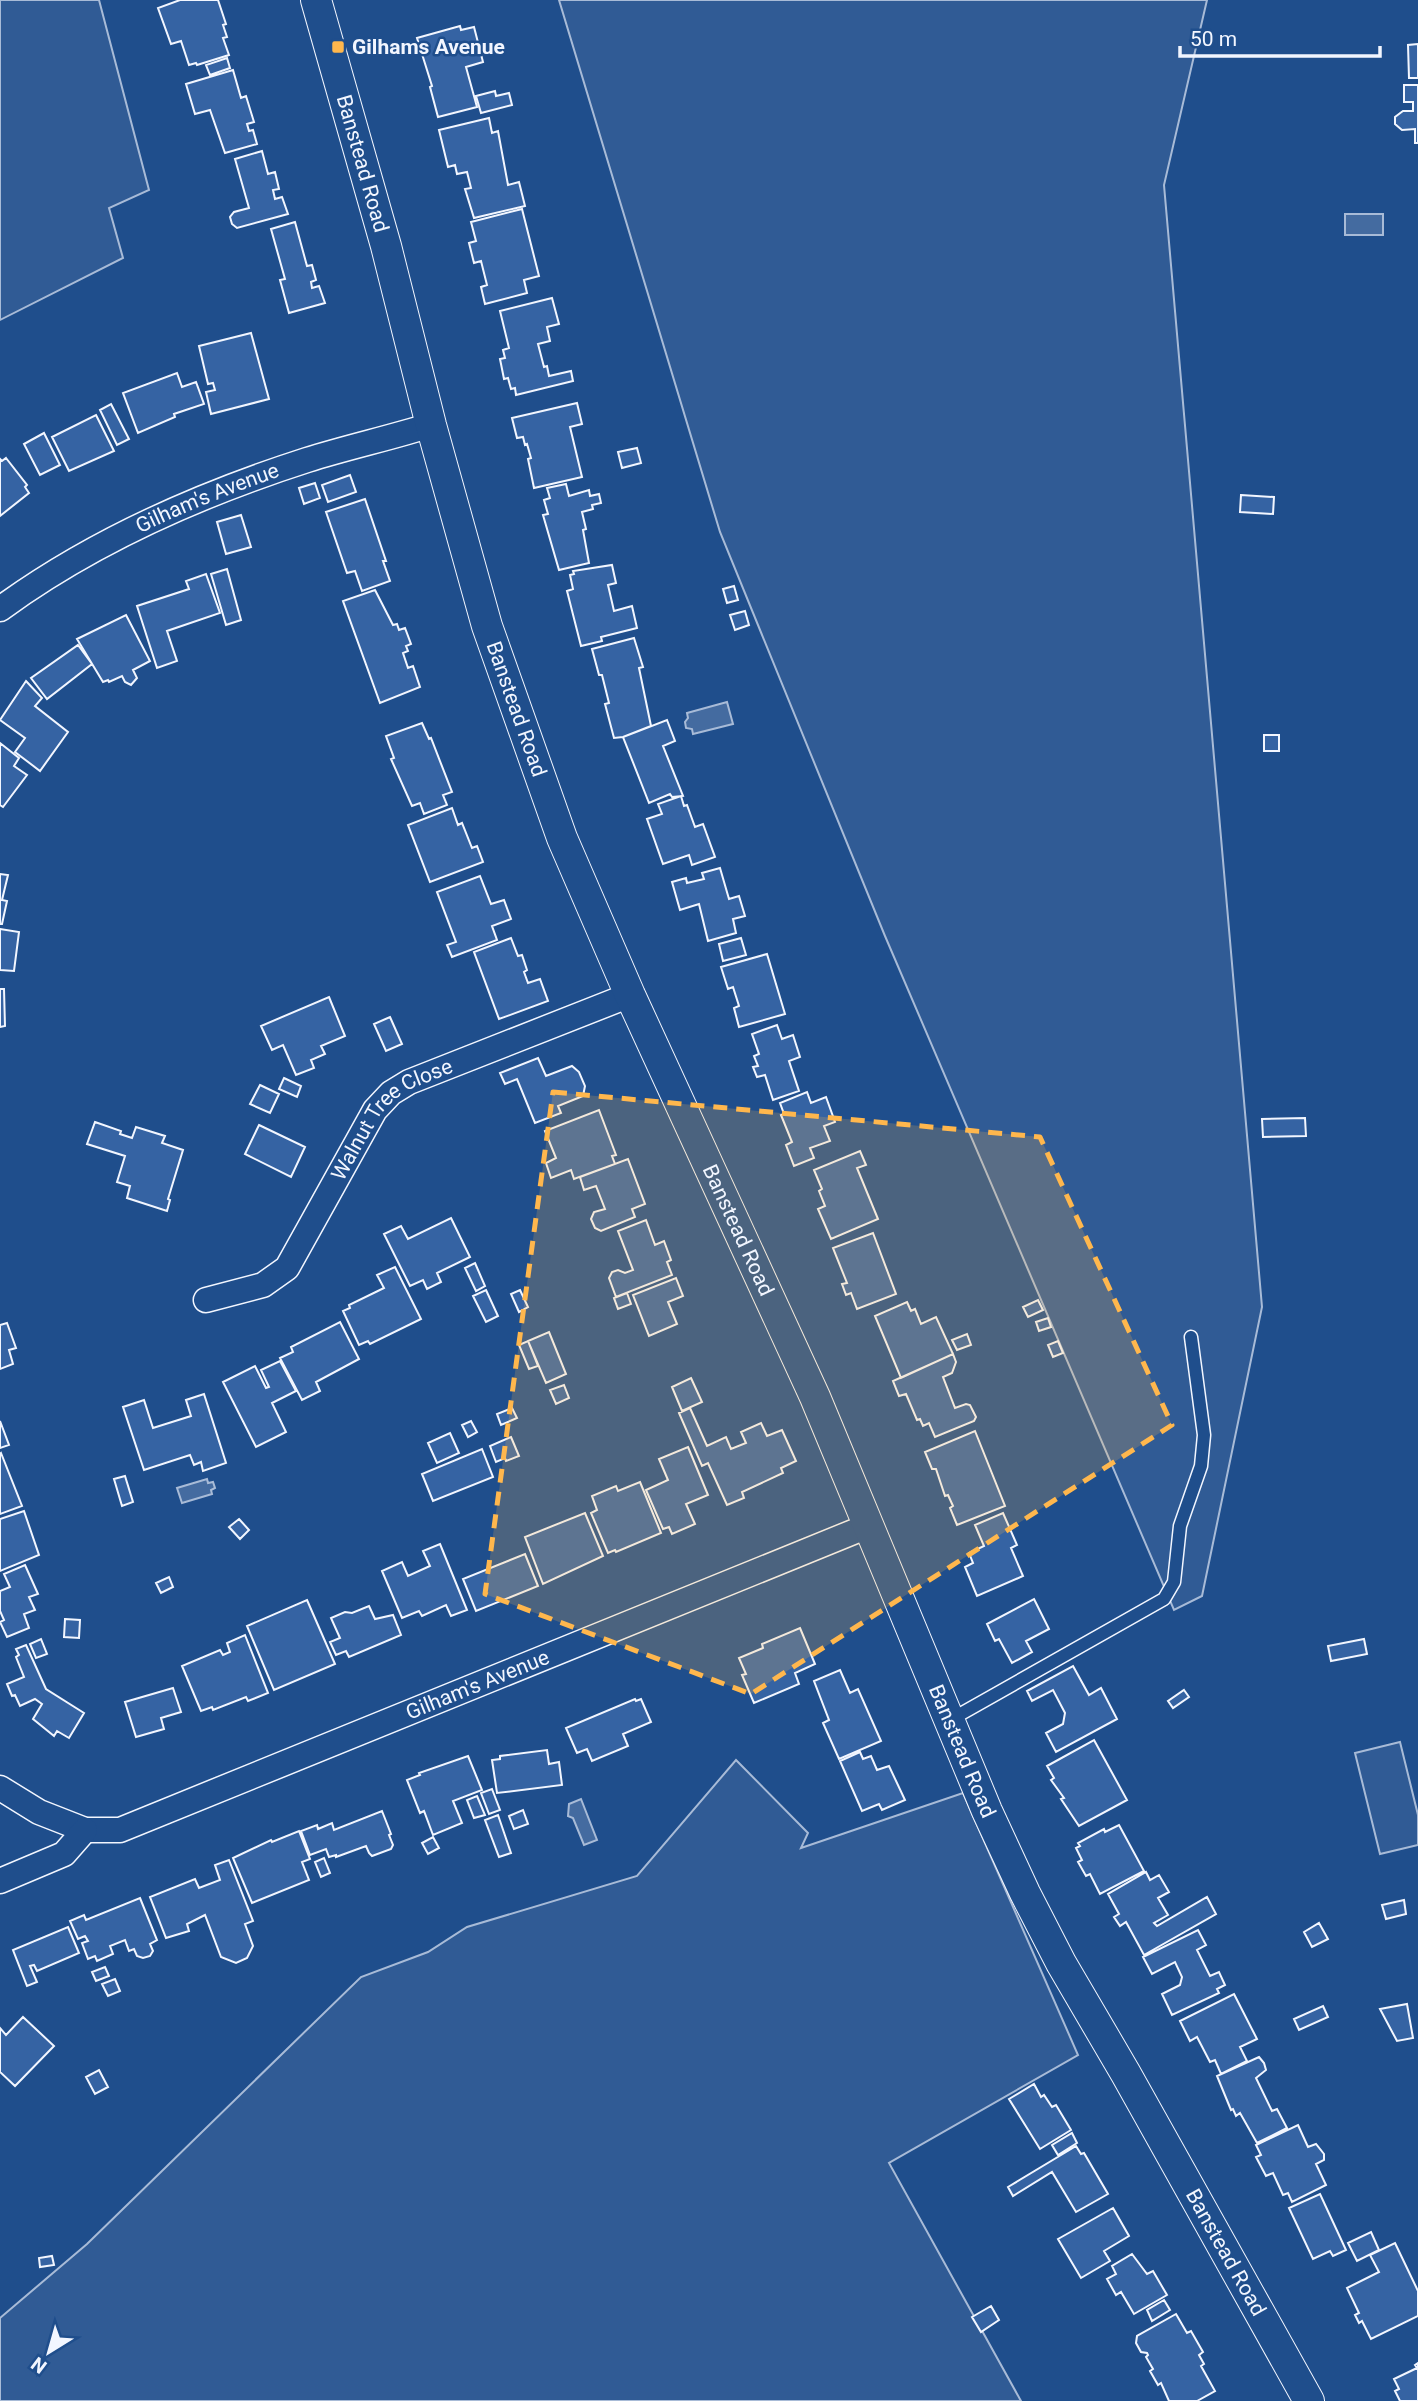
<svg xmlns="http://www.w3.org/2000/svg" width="1418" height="2401" viewBox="0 0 1418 2401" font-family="Roboto,sans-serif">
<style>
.green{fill:#305b95;stroke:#a8bbd7;stroke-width:2}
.water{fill:#446ba0;stroke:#a8bbd7;stroke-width:2}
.building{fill:#3563a3;stroke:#f2f6ff;stroke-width:2}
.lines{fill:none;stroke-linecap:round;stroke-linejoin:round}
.service-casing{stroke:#f2f6ff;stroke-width:15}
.minor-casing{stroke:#f2f6ff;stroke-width:27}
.tertiary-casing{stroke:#f2f6ff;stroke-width:32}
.service{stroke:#1f4e8c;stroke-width:12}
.minor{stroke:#1f4e8c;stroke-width:24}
.tertiary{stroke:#1f4e8c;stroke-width:30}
.marked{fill:#ffb74d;fill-opacity:0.2;stroke:#ffb74d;stroke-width:5;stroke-dasharray:14 9;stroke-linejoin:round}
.poi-dot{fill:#ffb74d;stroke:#1f4e8c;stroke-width:2.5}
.labels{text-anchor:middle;stroke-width:5;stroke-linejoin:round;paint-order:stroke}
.poi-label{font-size:21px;font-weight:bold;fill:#f2f6ff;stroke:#1f4e8c;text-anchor:start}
.street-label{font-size:21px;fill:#f2f6ff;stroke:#1f4e8c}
</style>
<rect width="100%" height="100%" fill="#1f4e8c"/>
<path class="green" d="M0 0H99L149 190 109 208 123 258 0 320Z
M559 0H1207L1164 185 1262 1307 1202 1596 1174 1610 885 936 720 532Z
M1400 1742 1418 1815V1845L1380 1854 1355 1753Z
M736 1760 808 1833 801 1848 963 1793 1078 2055 889 2163 1021 2401H0V2318L87 2244 361 1977 428 1952 467 1927 637 1876Z"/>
<path class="water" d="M1345 214H1383V235H1345Z
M727 702 733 724 693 734 692 729 686 728 685 722 688 718 687 713Z
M207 1479 208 1483 213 1482 215 1488 211 1490 212 1494 182 1503 177 1488Z
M581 1799 597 1840 584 1845 573 1818 568 1816 569 1804Z"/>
<path class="building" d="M180 0H218L226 24 223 25 227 37 223 38 229 55 197 65 196 63 189 65 181 41 171 44 158 8Z
M460 26 461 30 474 27 483 62 466 67 477 107 438 117 430 87 432 86 417 38Z
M1418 44V78H1409L1408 45Z
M227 58 230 68 210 75 206 65Z
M233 70 241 98 246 96 254 122 247 124 249 131 253 130 257 144 225 153 210 110 195 114 186 84Z
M1404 85H1418V143H1415V129L1402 130 1395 124V117L1403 111H1413V102H1404Z
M495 91 496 96 509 93 512 105 481 113 476 96Z
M489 118 492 133 498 131 508 185 519 182 525 206 474 218 465 189 471 188 467 172 457 174 455 165 448 167 439 130Z
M262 151 268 174 275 172 279 189 273 190 275 199 282 197 288 214 237 228 232 224 230 217 234 212 249 208 235 159Z
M522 209 539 276 524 280 527 293 485 304 481 287 487 285 481 261 474 263 469 243 476 241 471 222Z
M295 222 307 266 312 265 316 280 311 282 312 288 319 286 325 303 289 313 280 280 285 279 271 229Z
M552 298 559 324 547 327 550 341 538 344 544 367 547 366 549 376 571 371 573 381 516 395 515 388 511 389 508 378 504 379 500 359 505 358 503 350 509 348 500 311Z
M251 333 269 399 211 414 206 392 215 390 213 383 208 384 199 346Z
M177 373 182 387 196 382 204 404 174 414 175 417 138 433 123 393Z
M577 403 582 424 570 427 582 477 534 488 528 459 531 458 527 444 525 445 523 437 517 438 512 418Z
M111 404 129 439 117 445 100 410Z
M96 415 114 451 69 471 52 437Z
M44 433 60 465 40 475 24 444Z
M637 448 641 463 622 468 618 452Z
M6 458 27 485 25 487 29 493 0 516V459L2 461Z
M350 475 356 492 328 502 322 485Z
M315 483 320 498 304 504 299 488Z
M566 484 569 496 589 490 590 496 599 494 601 503 592 505 593 509 582 512 586 529 583 530 589 563 559 570 543 515 548 514 544 500 550 498 547 488Z
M1241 495 1274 497 1273 514 1240 512Z
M365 499 386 561H383L390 581 362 591 355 571 347 573 326 512Z
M241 515 251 547 226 554 217 522Z
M612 565 616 583 608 585 614 611 632 606 637 628 601 637 602 641 581 646 567 591 573 589 570 575 574 574 573 571Z
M227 569 241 620 226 625 211 574Z
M206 574 220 613 167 631 177 661 157 668 137 606 189 589 186 581Z
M734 586 738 600 727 603 723 589Z
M375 590 393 625 397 624 399 630 405 628 411 644 406 646 408 651 403 653 408 668 413 666 420 687 380 703 343 601Z
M745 611 749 625 735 630 730 615Z
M126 615 150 661 133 670 137 678 131 685 125 682 122 676 109 682 108 680 103 682 77 639Z
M634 638 643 667 639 668 651 726 623 737 614 738 605 704 609 703 602 675H599L592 649Z
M78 645 92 664 47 699 31 678Z
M26 681 42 698 35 706 68 732 40 771 15 752 25 738 0 720Z
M667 720 675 741 663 746 683 796 672 797 670 794 649 803 623 737Z
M422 723 429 739 431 738 452 792 443 795 447 805 424 814 420 803 412 806 391 759 394 758 386 736Z
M1264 735H1279V751H1264Z
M0 743 19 758 14 766 27 775 3 807 0 805Z
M681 796 684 806 687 805 695 827 703 824 715 857 692 865 689 855 663 864 647 819 662 814 658 804Z
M452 808 458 825 462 823 472 848 477 846 483 862 430 882 408 825Z
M720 868 729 899 739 896 745 916 733 919 736 933 708 941 699 904 680 910 672 882 686 878 687 883 704 879 702 873Z
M0 874 8 875 2 900 7 901 2 924H0Z
M480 876 491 904 504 900 511 919 492 926 497 940 452 957 447 945 456 942 437 892Z
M0 929 19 932 14 971 0 970Z
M511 938 518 956 522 955 527 970 524 972 528 983 540 979 548 1001 499 1019 474 952Z
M741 938 746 955 723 961 719 944Z
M767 954 785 1014 739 1027 734 1008 739 1006 733 987 728 989 721 967Z
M0 989H4L5 1026 0 1027Z
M329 997 345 1036 321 1046 325 1054 311 1060 314 1068 296 1075 283 1045 272 1050 261 1026Z
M390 1017 402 1044 386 1051 374 1024Z
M777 1025 782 1039 793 1035 800 1057 789 1061 799 1091 773 1100 765 1075 757 1077 753 1067 758 1066 754 1056 759 1054 752 1034Z
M538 1058 546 1076 572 1066 579 1072 585 1086 583 1096 558 1106 561 1113 535 1123 517 1079 505 1084 500 1073Z
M284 1078 301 1086 297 1097 279 1089Z
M260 1085 279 1094 270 1113 250 1104Z
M807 1092 811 1103 826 1097 835 1122 824 1126 830 1141 810 1148 814 1158 794 1166 786 1145 792 1142 781 1115 784 1114 780 1103Z
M599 1110 616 1155 612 1156 615 1164 574 1179 571 1170 551 1178 546 1163 556 1158 545 1131Z
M1305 1118 1306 1136 1263 1137 1262 1119Z
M95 1122 121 1131 120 1134 132 1138 136 1127 165 1136 162 1143 183 1150 168 1199 170 1200 167 1211 127 1198 130 1186 117 1182 125 1156 87 1144Z
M259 1125 305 1147 291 1177 245 1154Z
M860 1151 866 1165 857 1168 878 1219 831 1239 818 1209 825 1206 819 1191 822 1189 814 1170Z
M628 1159 645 1204 632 1209 635 1217 601 1231 595 1228 591 1219 594 1212 605 1209 596 1186 584 1190 580 1177Z
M451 1218 470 1257 437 1273 441 1282 427 1289 423 1280 410 1286 384 1234 401 1226 408 1239Z
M646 1220 655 1245 664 1241 671 1260 667 1262 672 1275 616 1297 609 1278 612 1272 618 1270 625 1273 633 1270 618 1231Z
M873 1233 896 1294 857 1309 851 1293 846 1295 842 1284 847 1283 833 1248Z
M475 1263 485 1286 476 1291 465 1268Z
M395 1267 421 1319 370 1344 368 1341 359 1345 343 1311 350 1308 349 1305 384 1288 377 1275Z
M676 1278 683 1296 668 1302 677 1324 649 1336 633 1295Z
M486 1290 498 1316 486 1322 473 1296Z
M520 1290 528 1307 519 1312 511 1294Z
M627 1293 631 1304 618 1309 614 1298Z
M1038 1300 1043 1310 1028 1317 1023 1307Z
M907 1302 911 1311 915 1309 921 1324 936 1317 953 1354 901 1378 875 1316Z
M1048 1318 1051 1327 1039 1331 1036 1322Z
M340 1322 359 1359 316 1382 320 1391 302 1400 280 1358 293 1352 291 1347Z
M7 1323 16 1348 9 1350 13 1364 0 1369V1325Z
M549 1332 566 1374 546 1383 528 1341Z
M967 1334 971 1345 957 1350 952 1340Z
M528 1341 538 1366 529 1369 519 1345Z
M1058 1341 1063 1353 1053 1357 1048 1345Z
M953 1354 956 1362 952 1373 943 1377 955 1408 966 1404 970 1405 976 1417 974 1421 935 1437 929 1423 923 1426 920 1419 917 1420 906 1394 899 1396 893 1381Z
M280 1361 296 1391 272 1403 286 1432 256 1447 223 1382 255 1366 266 1388 269 1387 261 1370Z
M691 1378 702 1402 682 1411 672 1387Z
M564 1385 569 1398 556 1404 550 1390Z
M204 1394 226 1463 203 1471 201 1462 194 1465 190 1455 144 1470 123 1407 144 1400 153 1428 191 1416 186 1400Z
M512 1408 517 1418 501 1425 497 1414Z
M690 1408 707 1446 726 1437 731 1449 746 1443 741 1432 761 1423 767 1436 782 1430 796 1461 781 1468 783 1473 742 1492 744 1498 727 1505 708 1463 702 1466 679 1413Z
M0 1421 9 1445 0 1448Z
M471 1421 477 1432 468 1437 462 1425Z
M975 1431 1005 1506 957 1525 950 1508 953 1506 948 1495 945 1496 936 1469H932L925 1452Z
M450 1433 459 1453 437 1463 428 1443Z
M511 1437 519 1456 506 1461 505 1458 496 1462 490 1446Z
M688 1447 708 1495 686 1504 695 1524 672 1534 669 1527 663 1529 646 1490 668 1480 659 1459Z
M482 1449 493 1477 433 1501 422 1474Z
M1 1453 22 1506 0 1514V1454Z
M125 1476 133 1502 122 1506 114 1479Z
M640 1482 661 1533 616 1552 615 1550 608 1553 591 1513 597 1510 592 1496 616 1486 618 1491Z
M24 1511 39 1555 0 1571V1519Z
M585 1513 603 1556 543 1584 525 1537Z
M1003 1513 1017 1545 1011 1548 1023 1576 977 1596 965 1567 973 1563 969 1553 984 1546 975 1525Z
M239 1519 249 1530 240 1539 229 1527Z
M440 1544 467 1610 451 1616 446 1605 422 1616 419 1611 402 1618 382 1571 402 1562 408 1576 430 1566 423 1551Z
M525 1554 538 1586 476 1611 463 1579Z
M25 1565 38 1594 29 1597 35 1610 24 1614 29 1628 7 1637 0 1622 4 1620 0 1611V1591L10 1587 4 1574Z
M169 1577 173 1587 161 1593 156 1583Z
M1034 1599 1049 1629 1026 1641 1032 1652 1012 1663 999 1639 995 1641 987 1624Z
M307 1600 335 1664 274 1690 247 1626Z
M369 1606 375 1619 393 1615 401 1635 349 1657 346 1651 336 1655 330 1642 340 1638 331 1618 345 1612 352 1613Z
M65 1619 80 1620 79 1638 64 1637Z
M800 1628 815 1664 795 1673 799 1684 754 1703 742 1675 746 1674 739 1658 763 1648 762 1644Z
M245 1635 268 1693 248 1701 246 1697 213 1710 212 1707 201 1711 182 1666 220 1650 223 1655 230 1652 227 1643Z
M41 1639 47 1654 36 1658 30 1644Z
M1364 1639 1367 1654 1331 1661 1328 1646Z
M26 1645 46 1689 84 1713 69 1738 57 1731 54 1736 33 1719 42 1704 35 1699 20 1706 15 1695 12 1696 7 1684 24 1677 16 1657 19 1655 16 1649Z
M1073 1666 1089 1695 1101 1688 1117 1719 1056 1752 1046 1733 1063 1724 1065 1713 1053 1690 1032 1701 1027 1691Z
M840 1670 850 1693 858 1689 881 1741 839 1759 823 1723 829 1720 814 1681Z
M173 1688 181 1712 161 1718 164 1729 136 1737 125 1702Z
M1184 1690 1189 1697 1173 1708 1168 1701Z
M635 1699 636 1701 641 1699 651 1722 623 1734 628 1746 592 1761 587 1749 577 1753 566 1728Z
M1094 1740 1127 1800 1079 1826 1061 1799 1064 1798 1051 1780 1054 1778 1047 1766Z
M547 1750 549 1764 559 1762 562 1785 497 1793 492 1760 500 1759V1756Z
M860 1752 863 1759 871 1756 877 1770 889 1766 905 1800 882 1810 879 1804 862 1811 840 1761Z
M468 1756 482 1790 453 1801 462 1823 433 1835 424 1811 420 1813 407 1780 420 1775 419 1773Z
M492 1789 500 1810 489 1814 481 1793Z
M477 1796 485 1815 474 1818 467 1800Z
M523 1810 528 1824 514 1829 509 1816Z
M382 1811 391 1834 389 1835 393 1845 391 1849 372 1856 369 1853 366 1846 336 1857V1855L329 1857 326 1849 310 1855 301 1831 317 1825 318 1829 332 1823 334 1830Z
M498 1815 511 1853 499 1857 485 1820Z
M1119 1825 1144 1871 1100 1894 1090 1874 1086 1876 1078 1862 1082 1860 1076 1848 1080 1846 1078 1843 1104 1829 1105 1832Z
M299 1831 310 1859 302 1862 309 1880 252 1903 233 1858 271 1840 272 1842Z
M433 1837 439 1848 428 1854 422 1843Z
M324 1858 330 1873 321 1877 315 1862Z
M229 1860 253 1921 245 1924 253 1946 247 1958 236 1963 221 1957 205 1915 187 1924 189 1931 166 1938 150 1897 195 1879 199 1888 220 1880 215 1865Z
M1146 1872 1150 1880 1159 1875 1169 1892 1158 1898 1168 1915 1154 1923 1157 1926 1207 1897 1216 1914 1144 1955 1126 1922 1120 1926 1114 1917 1119 1914 1108 1894Z
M140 1898 157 1940 150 1944 153 1951 150 1956 143 1958 137 1956 134 1949 129 1951 125 1940 110 1946 113 1954 97 1961 95 1956 88 1959 82 1943 88 1941 85 1936 78 1939 70 1921 84 1915 86 1920Z
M1404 1900 1406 1914 1386 1919 1382 1905Z
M1319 1923 1328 1939 1312 1947 1304 1932Z
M68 1927 79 1953 37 1971 34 1965 30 1966 37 1982 27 1986 13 1950Z
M1198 1930 1206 1945 1197 1950 1210 1976 1219 1972 1225 1985 1217 1989 1219 1993 1172 2015 1162 1994 1180 1985 1182 1977 1175 1962 1152 1974 1143 1957Z
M105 1967 109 1976 96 1981 92 1972Z
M115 1979 120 1991 108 1996 102 1984Z
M1234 1994 1257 2039 1240 2047 1247 2061 1221 2074 1215 2060 1210 2062 1197 2037 1190 2041 1180 2021Z
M1407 2004 1413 2038 1397 2041 1380 2009Z
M1323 2006 1328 2017 1299 2030 1294 2019Z
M23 2017 54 2046 15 2086 0 2072V2028L6 2035Z
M1259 2057 1264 2063 1266 2070 1256 2078 1272 2111 1277 2109 1287 2128 1257 2143 1240 2113 1236 2116 1233 2109 1231 2110 1217 2076Z
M99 2070 108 2087 95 2094 86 2077Z
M1034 2084 1041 2097 1044 2095 1052 2107 1056 2105 1071 2130 1040 2149 1009 2099Z
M1298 2125 1308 2147 1316 2144 1324 2154V2160L1316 2164 1326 2185 1292 2202 1288 2193 1283 2195 1273 2173 1266 2176 1256 2157 1261 2155 1256 2145Z
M1072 2133 1077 2143 1058 2155 1052 2145Z
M1076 2146 1081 2154 1084 2153 1108 2194 1076 2212 1052 2172 1013 2196 1008 2187Z
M1320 2194 1346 2250 1333 2256 1330 2251 1313 2259 1289 2208Z
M1113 2208 1129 2236 1104 2251 1110 2261 1081 2278 1058 2239Z
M1371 2232 1379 2250 1357 2261 1348 2243Z
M1395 2243 1418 2291V2316L1371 2339 1362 2321 1359 2323 1355 2315 1359 2313 1347 2288 1379 2272 1370 2255Z
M1132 2254 1147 2274 1153 2271 1167 2295 1134 2314 1121 2292 1116 2295 1107 2279 1116 2274 1112 2266Z
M52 2256 54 2265 40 2267 39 2258Z
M1164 2300 1170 2310 1152 2321 1147 2310Z
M991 2306 999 2320 981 2332 972 2317Z
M1176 2314 1187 2333 1191 2331 1203 2352 1199 2355 1204 2364 1201 2366 1215 2391 1197 2401H1169L1161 2383 1158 2385 1150 2371 1153 2369 1146 2357 1148 2355 1147 2353 1141 2352 1136 2343 1137 2336Z
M1418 2363V2401H1400L1395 2391 1399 2389 1394 2379 1417 2368 1415 2365Z"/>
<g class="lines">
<defs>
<path id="service" d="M950 1720 1164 1599 1174 1582 1180 1526 1201 1466 1204 1435 1191 1337"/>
<g id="minor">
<path id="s1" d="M0 609C93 541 198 495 307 460 348 447 390 438 431 425"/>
<path id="s2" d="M206 1300 263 1285 287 1268 375 1110 391 1093 409 1082 630 995"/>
<path id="s3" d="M0 1788 39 1812 85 1830H120L868 1526"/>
<path d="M0 1881 64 1854 85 1830"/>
</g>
<g id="tertiary">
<path id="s4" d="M316 0 386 246 431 425 487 626 562 838 630 995 815 1397 987 1811 1025 1893 1061 1963 1126 2074 1309 2401"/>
</g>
</defs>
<use href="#service" class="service-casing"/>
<use href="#minor" class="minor-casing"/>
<use href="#tertiary" class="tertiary-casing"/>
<use href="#service" class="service"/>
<use href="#minor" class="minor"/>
<use href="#tertiary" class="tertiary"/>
</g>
<path class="marked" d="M553 1092 1040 1137 1172 1425 751 1694 485 1594Z"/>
<rect class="poi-dot" x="331" y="40" width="14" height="14" rx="3.5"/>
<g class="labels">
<g class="poi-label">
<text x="352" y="54">Gilhams Avenue</text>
</g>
<g class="street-label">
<text dy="7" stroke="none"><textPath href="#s4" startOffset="170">Banstead Road</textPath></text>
<text dy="7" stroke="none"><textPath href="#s1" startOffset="236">Gilham's Avenue</textPath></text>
<text dy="7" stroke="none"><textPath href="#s4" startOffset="737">Banstead Road</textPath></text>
<text dy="7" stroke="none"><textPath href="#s2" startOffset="275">Walnut Tree Close</textPath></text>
<text dy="7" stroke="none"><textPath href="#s4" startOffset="1304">Banstead Road</textPath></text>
<text dy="7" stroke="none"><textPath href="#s3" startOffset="516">Gilham's Avenue</textPath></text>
<text dy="7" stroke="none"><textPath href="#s4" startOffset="1871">Banstead Road</textPath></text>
<text dy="7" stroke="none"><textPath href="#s4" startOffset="2438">Banstead Road</textPath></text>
</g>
</g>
<g transform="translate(49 2352) rotate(217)" stroke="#1f4e8c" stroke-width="5" paint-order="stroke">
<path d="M0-5L12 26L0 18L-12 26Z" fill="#f2f6ff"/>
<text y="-10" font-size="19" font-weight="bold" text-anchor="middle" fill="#f2f6ff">N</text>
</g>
<path d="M1180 46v10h200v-10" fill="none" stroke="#f2f6ff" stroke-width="3.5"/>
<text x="1190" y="46" font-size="21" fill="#f2f6ff" stroke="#1f4e8c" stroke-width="5" paint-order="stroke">50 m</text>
</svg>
